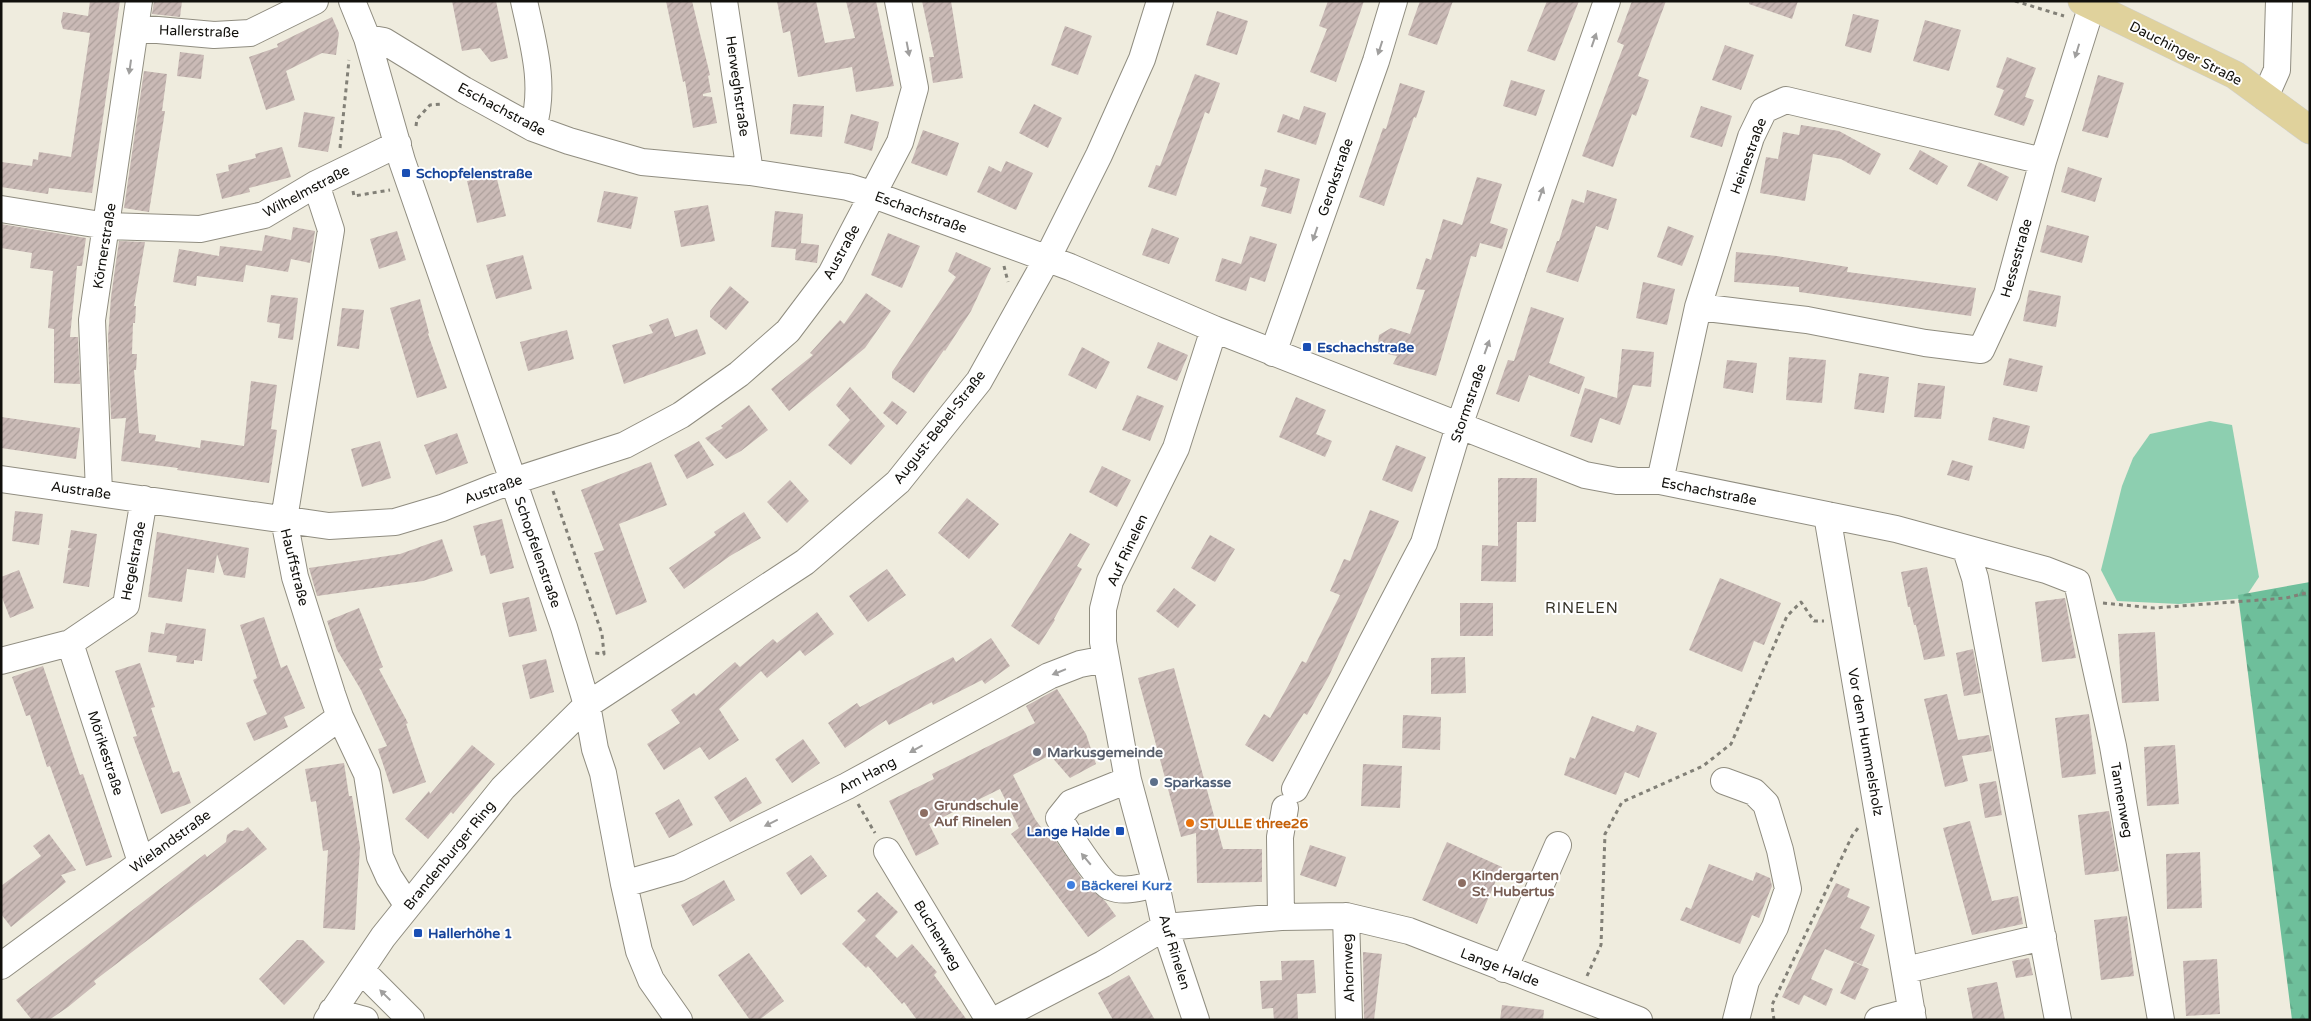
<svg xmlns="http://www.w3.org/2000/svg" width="2311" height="1021" viewBox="0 0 2311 1021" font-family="'Varela Round',sans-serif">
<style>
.grass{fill:#8dcfb0}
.forest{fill:url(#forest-firs)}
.building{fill:url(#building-hatch)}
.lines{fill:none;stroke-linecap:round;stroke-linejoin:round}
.minor-casing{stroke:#908d80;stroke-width:28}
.major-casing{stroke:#cfcfce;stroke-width:29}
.path{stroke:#828077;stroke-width:3;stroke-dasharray:4 4;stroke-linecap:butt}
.minor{stroke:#fff;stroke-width:26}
.major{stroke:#e0d29c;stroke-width:28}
.oneway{fill:#a09f9e}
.transit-dot{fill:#1a4fb4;stroke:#fff;stroke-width:2}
.worship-dot{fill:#6b7280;stroke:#fff;stroke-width:2}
.service-dot{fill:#5c6f8a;stroke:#fff;stroke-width:2}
.education-dot{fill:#8d6e63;stroke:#fff;stroke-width:2}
.food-dot{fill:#e8710a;stroke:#fff;stroke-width:2}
.shop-dot{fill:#3f7fe0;stroke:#fff;stroke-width:2}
.labels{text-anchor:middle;stroke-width:4;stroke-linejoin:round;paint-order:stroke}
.street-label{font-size:14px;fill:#11100c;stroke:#fff}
.transit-label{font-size:14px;font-weight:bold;fill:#164399;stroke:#fff;text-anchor:start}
.worship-label{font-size:14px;font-weight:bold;fill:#5b616d;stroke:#fff;text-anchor:start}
.service-label{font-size:14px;font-weight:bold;fill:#4e5e75;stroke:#fff;text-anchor:start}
.education-label{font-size:14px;font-weight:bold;fill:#785e54;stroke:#fff;text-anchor:start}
.food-label{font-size:14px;font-weight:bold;fill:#c56008;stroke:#fff;text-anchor:start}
.shop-label{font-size:14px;font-weight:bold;fill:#366cbe;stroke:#fff;text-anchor:start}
.neighbourhood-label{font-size:15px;letter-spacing:1px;fill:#363328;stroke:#fff}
</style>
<defs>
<pattern id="forest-firs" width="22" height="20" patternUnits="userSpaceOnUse" patternTransform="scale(1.25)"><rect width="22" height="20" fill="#6ebf9b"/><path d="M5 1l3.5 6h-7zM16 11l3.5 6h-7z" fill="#5ea384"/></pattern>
<pattern id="building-hatch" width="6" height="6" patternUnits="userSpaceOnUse" patternTransform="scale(1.25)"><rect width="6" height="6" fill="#cabab6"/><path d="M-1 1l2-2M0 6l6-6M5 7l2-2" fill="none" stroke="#ac9f9b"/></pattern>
</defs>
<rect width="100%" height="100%" fill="#efecde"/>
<path class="grass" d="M2210 421 2232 425 2259 577 2245 598 2179 604 2117 601 2101 570 2122 486 2133 458 2150 434Z"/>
<path class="forest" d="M2310 582V1020H2292L2238 595Z"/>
<path class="building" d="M90 1H120L92 193 49 188 48 194 1 187V162L32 166 33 159 38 160 39 152 71 157 90 33 63 29 61 22 63 12 88 16Z
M154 1H182L180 17 152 14Z
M452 1H496L508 58 491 62 480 48 462 51Z
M666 1H692L710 75 708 76 711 92 703 94V96L712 97 717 123 693 128 685 81 683 82Z
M777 1H816L825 43 855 38 846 1H876L894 86 856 92 852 67 798 77 790 31 783 33Z
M922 1H951L963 78 933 83 929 57H934Z
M1328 1H1364L1336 82 1310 72 1327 29 1319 26Z
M1420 1H1453L1437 45 1408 35Z
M1547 1H1579L1555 61 1527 51Z
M1632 1H1666L1638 76 1649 80 1636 116 1632 114 1613 167 1582 156 1624 45 1617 42Z
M1749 1H1798L1792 19 1749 4Z
M1217 11 1248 21 1237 55 1206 45Z
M1853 14 1879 20 1871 53 1845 46Z
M332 17 339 33 336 55 322 53 286 71 295 100 266 110 249 57 278 47 277 44Z
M1925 20 1961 30 1949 71 1913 61Z
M1065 26 1092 36 1078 75 1051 65Z
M1725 45 1754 55 1741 90 1712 80Z
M180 52 204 55 201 79 177 76Z
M2007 57 2036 68 2025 97 2034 100 2024 126 1994 115 2004 90 1996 87Z
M144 71 167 74 162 111H165L149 212 124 208Z
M1195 74 1220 83 1209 114 1205 112 1176 196 1148 187 1156 165 1160 166Z
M2098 75 2124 83 2108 138 2082 131Z
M1511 80 1545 90 1536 116 1503 106Z
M1400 83 1425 91 1416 118 1414 117 1384 206 1359 197 1383 128 1386 129Z
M793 104 824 106 822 137 790 134Z
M1034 104 1062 118 1048 148 1019 133Z
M1304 106 1326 113 1316 145 1277 132 1283 114 1299 120Z
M1701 106 1732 116 1722 147 1690 137Z
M304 112 335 117 328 152 298 147Z
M851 114 879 122 872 151 844 143Z
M1801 125 1839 131 1881 154 1870 175 1841 159 1813 154 1805 201 1760 193 1766 157 1778 159 1783 132 1799 135Z
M923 130 959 143 947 176 911 163Z
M282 147 291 177 249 188 250 192 222 199 216 174 229 171 228 165 256 158 255 154Z
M1920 150 1948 166 1937 185 1909 169Z
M1006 161 1033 173 1016 210 977 192 989 166 1001 172Z
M1979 162 2009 177 1997 201 1967 186Z
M2068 167 2102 178 2095 202 2061 192Z
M1265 169 1300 179 1291 214 1261 206 1267 188 1260 186Z
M496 175 506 216 477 223 467 181Z
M1477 177 1502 184 1490 223 1508 229 1502 249 1480 243 1476 257 1471 256 1436 376 1393 364 1397 356 1383 353 1378 345 1379 335 1391 328 1410 334 1425 290 1416 289 1426 258 1431 260 1443 219 1462 225Z
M1587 190 1617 199 1608 230 1596 226 1578 282 1546 272 1557 241H1559L1572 199 1584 203Z
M604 191 638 197 631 229 597 222Z
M708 205 715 241 681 247 674 211Z
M775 211 803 214 801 243 819 245 817 263 795 260 796 249 771 247Z
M1 224 86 238 82 266H77L70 337H78L80 384 54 383V329L48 328 53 271 30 268 32 253 1 248Z
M2047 225 2089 236 2082 263 2040 252Z
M1668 226 1694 236 1682 266 1657 257Z
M293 227 315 231 310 263 291 259 288 272 246 265 243 282 197 276 196 286 173 282 179 249 219 256 220 246 262 251 265 235 291 240Z
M1152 228 1179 238 1169 264 1142 255Z
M397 231 406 260 379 269 370 239Z
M888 233 920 246 902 288 871 275Z
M1250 236 1277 244 1265 282 1250 277 1246 291 1215 281 1222 258 1241 264Z
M119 241 145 242 134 306H136L135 323H133L132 354H137L136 370H134L139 433 156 435 155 441 200 448 201 440 244 446 251 381 277 385 271 429 277 430 269 483 177 470 178 468 121 461 126 418 111 419 108 337 111 297Z
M956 252 991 268 971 311 945 351 944 350 914 393 892 378V372L956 277 948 271Z
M1736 252 1777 256 1848 267 1847 272 1976 288 1971 316 1799 292V287L1734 282Z
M523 255 532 289 496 299 486 265Z
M1643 282 1675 289 1667 325 1636 318Z
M730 286 749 302 726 330 710 317V311Z
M2029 290 2061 296 2056 327 2023 321Z
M866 293 891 311 865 348 789 411 771 389 813 355 810 353 840 320 844 324Z
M271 295 298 298 293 340 278 338 280 324 267 322Z
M420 299 429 333 428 334 447 388 417 398 390 308Z
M1531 307 1564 318 1549 363 1585 377 1579 394 1529 375 1519 402 1496 394 1508 360 1514 361Z
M342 308 364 310 359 349 337 346Z
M668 318 675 337 697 329 706 354 624 384 612 345 653 333 649 325Z
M567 330 574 359 528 371 520 342Z
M1158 342 1188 355 1177 381 1147 368Z
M1082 347 1110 362 1096 389 1068 375Z
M1622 349 1654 352 1651 387 1633 385 1620 425 1600 418 1592 443 1570 436 1585 388 1617 398Z
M1789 357 1826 360 1822 403 1786 400Z
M2009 358 2043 366 2037 392 2003 385Z
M1727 360 1757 363 1753 393 1723 388Z
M1859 373 1889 377 1884 413 1854 409Z
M1918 383 1945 386 1941 419 1914 417Z
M850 387 885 426 851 465 828 445 850 420 836 405Z
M1137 395 1164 406 1150 441 1122 430Z
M1296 397 1326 410 1316 434 1332 441 1325 457 1279 437Z
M892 401 907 412 897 425 883 413Z
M749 405 768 430 741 451 726 459 705 438 723 428 721 426Z
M1 417 80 428 76 459 1 448Z
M1993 417 2030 426 2024 449 1988 440Z
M457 433 468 463 436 475 424 445Z
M380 441 391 478 362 487 351 449Z
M699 441 714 465 687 479 674 455Z
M1396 445 1426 457 1412 492 1382 480Z
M1952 460 1973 466 1969 481 1947 475Z
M651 462 667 505 619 524 647 602 616 615 594 553 604 550 581 490Z
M1102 466 1131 480 1117 507 1089 492Z
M1498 478H1537L1536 522H1517L1516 582 1481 581 1482 545 1498 546Z
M790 480 809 501 787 523 767 502Z
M967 498 999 524 969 559 938 533Z
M1370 510 1399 521 1329 676 1307 715 1304 713 1273 762 1245 745 1264 714 1270 718 1302 661 1306 663 1340 595 1330 591 1344 559 1350 561Z
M15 511 43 514 39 545 12 541Z
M744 512 761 538 730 556 684 589 669 568 716 535 714 532Z
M502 519 514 568 490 574 485 555 481 556 473 526Z
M71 530 97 534 89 587 63 583 68 550 72 549 68 548Z
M157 532 249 548 245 578 224 575 217 554 214 573 187 569 182 602 148 597Z
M1070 533 1090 544 1077 566 1082 569 1054 619 1055 620 1039 645 1011 626Z
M1210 535 1235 549 1215 582 1191 568Z
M442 539 453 571 423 581 317 596 309 568 400 554Z
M1927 567 1945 656 1924 660 1916 625H1914L1910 607H1908L1901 572Z
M887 569 906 595 868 622 849 596Z
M19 570 34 608 10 618 1 595V577Z
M1720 578 1781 603 1764 645 1754 641 1742 672 1689 650Z
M1174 588 1196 605 1178 628 1156 611Z
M529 597 537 631 509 637 502 603Z
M2065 598 2076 658 2042 662 2035 602Z
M1460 603H1493V636H1460Z
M359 608 383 667 379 669 408 723 406 724 426 782 393 794 378 749 387 746 361 690 337 650 327 621Z
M817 612 834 634 805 656 800 650 767 678 761 671 719 709 739 740 709 760 700 747 664 770 647 744 680 723 671 710 694 693 696 696 735 662 740 667 773 639 777 643Z
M264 617 281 668 287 665 305 708 284 717 288 727 254 741 246 723 267 714 253 680 257 678 240 625Z
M166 623 206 629 202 661 194 660V664L176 662 177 656 148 652 151 632 164 634Z
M2155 632 2159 701 2122 703 2118 634Z
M991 638 1010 666 985 684 982 680 933 705 932 702 889 725 886 720 845 748 828 723 857 703 860 707 953 657 956 662Z
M1973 649 1981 693 1964 696 1956 653Z
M1465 657 1466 693 1431 694V658Z
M546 659 554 692 530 699 522 665Z
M140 663 155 707 151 708 173 773 179 771 191 803 161 814 133 737 137 736 115 671Z
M43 666 80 775 83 774 112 857 86 866 50 766 47 767 30 715 26 716 12 677Z
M1174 668 1223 849H1262V882L1197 883 1196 833 1181 837 1138 678Z
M1057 689 1086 734 1096 764 1070 778 1050 755 1013 775 1035 819 1051 841 1054 838 1086 885 1105 901 1116 916 1088 937 1011 834 1019 828 1000 789 929 824 939 844 916 856 889 801 934 779 932 774 1035 723 1026 706Z
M1947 694 1958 740 1989 735 1992 751 1962 756 1968 781 1945 787 1924 699Z
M2089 714 2096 774 2062 778 2055 718Z
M1403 715 1441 717 1440 750 1402 748Z
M1592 716 1634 732 1637 725 1657 733 1639 778 1625 772 1616 795 1564 775 1570 757 1575 759Z
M803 739 820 763 792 783 775 759Z
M472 745 495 764 453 814 451 812 428 839 405 819 429 791 430 794Z
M2175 745 2179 804 2147 806 2144 747Z
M344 763 349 796H352L360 847 355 930 323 928 328 850 323 851 316 801 311 802 305 769Z
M1363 764 1402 766 1400 808 1361 806Z
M746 777 762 803 730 822 714 797Z
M1996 781 2002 815 1985 818 1979 784Z
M679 799 693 825 669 838 655 813Z
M2109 811 2119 871 2085 875 2078 815Z
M1970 821 1992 901 2018 896 2023 924 1972 935 1943 828Z
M248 827 267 849 94 981 96 984 68 1007 49 1020H32L16 1000 205 854 207 857 226 842 227 835 234 830 243 831Z
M49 834 76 870 61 875 66 882 11 927 1 914V886L41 856 33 846Z
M1447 842 1502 867 1477 924 1422 900Z
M1310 845 1346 857 1336 887 1300 875Z
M2200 852 2202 908 2167 909 2166 854Z
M811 855 827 876 801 895 786 873Z
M1709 864 1753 881 1756 872 1770 878 1772 886 1759 918 1752 915 1740 944 1680 920 1686 907 1691 909Z
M724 880 735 900 693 926 681 905Z
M1836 883 1850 889 1847 897 1870 907 1860 928 1875 935 1862 965 1825 949 1811 979 1833 989 1826 1006 1804 995 1799 1005 1782 997Z
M877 892 898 912 875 936 897 958 912 944 937 972 934 975 967 1020H917L904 1002 902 1004 868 966 866 968 842 944 866 920 857 911Z
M2127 916 2134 976 2101 980 2094 920Z
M297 940H303L325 962 284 1005 259 979Z
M1363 952 1382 954 1374 1020H1364Z
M749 953 784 1001 759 1020H750L718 975Z
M2029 958 2033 975 2016 978 2012 961Z
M2217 959 2220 1014 2186 1016 2183 961Z
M1314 960 1316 993 1297 994 1298 1020H1274L1273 1008 1262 1009 1260 981 1282 980 1281 961Z
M1854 962 1869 969 1855 1000 1840 993Z
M1129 975 1155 1020H1113L1098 993Z
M1997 982 2005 1020H1973L1967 988Z
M1502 1005 1544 1010 1543 1020H1500Z"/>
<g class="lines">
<defs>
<path id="minor" d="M352 1 367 38 402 161 564 627 587 705 595 749 603 773 624 884 639 951 651 980 679 1020
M524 1C533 43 546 85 533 128
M724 1 750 172
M135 28 214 35 250 33 315 1
M367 38 384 41 464 90 533 128 569 141 642 162 750 172 848 187 874 195 1070 267 1214 329 1585 475 1617 481H1660L1896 529 2046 570 2077 582 2113 746 2161 1020
M2265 97 2277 70 2279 1
M316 184 331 230 284 519 295 577 332 694 340 717 367 774 380 857 389 877 408 906
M1 209 107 226 200 229 264 215 316 184 398 144
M1698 307 1807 320 1925 343 1981 350 2007 294 2043 161 2092 5
M1273 353 1376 61 1394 1
M1 479 329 526 395 522 442 508 495 487 625 445 681 415 739 374 788 331 831 274 900 142 915 88 898 1
M1660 481 1698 307 1751 137 1764 110 1786 100 2043 161
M99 492 92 320 139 1
M1827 515 1913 1020
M1966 550 1975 578 2058 1020
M70 643 141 862
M1 661 70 643 126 605 144 499
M1128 780 1071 803 1059 818C1067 832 1098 881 1110 887 1124 893 1142 887 1156 884
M1724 781 1754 792 1766 804 1780 850 1788 889 1775 927 1746 981 1736 1020
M1295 789 1424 543 1459 426 1607 1
M887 851 989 1020
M624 884 679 868 847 786 1049 676 1080 664 1106 659
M1346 916 1349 1020
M1281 917 1280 837 1285 808
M1 966 340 717
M1504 969 1558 845
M361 970 411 1020
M1906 970 2043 937
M332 1011 365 1020
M327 1020 383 937 503 788 587 705 805 562 898 482 979 381 1047 259 1099 155 1142 59 1160 1
M995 1020 1103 964 1165 927 1281 917 1346 916 1409 931 1639 1020
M1196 1020 1165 927 1156 884 1128 780 1103 642V609L1110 581 1176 448 1214 329
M1878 1020 1912 1011"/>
<path id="major" d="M2082 1 2235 75 2310 130"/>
</defs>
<use href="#minor" class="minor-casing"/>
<use href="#major" class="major-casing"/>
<path class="path" d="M2015 1 2064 16
M416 126 417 119 430 105 442 104
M340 148 349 60
M353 191 354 196 390 190
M1004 266 1008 282
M553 491 602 634 604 654 595 653
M2103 603 2154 608 2286 598 2310 592
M858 804 875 833
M1587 976 1601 945 1605 834 1622 802 1703 766 1731 744 1787 616 1801 602 1814 621H1824
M1774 1020 1772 1005 1852 836 1858 828"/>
<use href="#minor" class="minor"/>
<use href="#major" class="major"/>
</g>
<defs><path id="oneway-solid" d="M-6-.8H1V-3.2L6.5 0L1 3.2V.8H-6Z" transform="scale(1.25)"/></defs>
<g class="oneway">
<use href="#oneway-solid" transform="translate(1594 40) rotate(-71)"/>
<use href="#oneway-solid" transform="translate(1380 48) rotate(108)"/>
<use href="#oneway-solid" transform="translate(908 49) rotate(79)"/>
<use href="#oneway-solid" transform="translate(2077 51) rotate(107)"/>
<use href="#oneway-solid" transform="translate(130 67) rotate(98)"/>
<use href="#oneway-solid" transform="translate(1541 194) rotate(-70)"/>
<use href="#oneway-solid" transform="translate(1315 234) rotate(109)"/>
<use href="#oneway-solid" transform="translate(1487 347) rotate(-70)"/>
<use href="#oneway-solid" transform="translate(1059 672) rotate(158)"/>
<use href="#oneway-solid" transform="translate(916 749) rotate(151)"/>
<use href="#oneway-solid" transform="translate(771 823) rotate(154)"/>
<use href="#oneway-solid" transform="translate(1086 859) rotate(-130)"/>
<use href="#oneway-solid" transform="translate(385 995) rotate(-136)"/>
</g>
<g class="transit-dot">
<rect x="401" y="168" width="10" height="10" rx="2.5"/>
<rect x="1302" y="342" width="10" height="10" rx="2.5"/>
<rect x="1115" y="826" width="10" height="10" rx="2.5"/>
<rect x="413" y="928" width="10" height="10" rx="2.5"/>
</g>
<circle class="worship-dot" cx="1037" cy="752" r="5"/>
<circle class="service-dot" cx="1154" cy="782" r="5"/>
<g class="education-dot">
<circle cx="924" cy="813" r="5"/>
<circle cx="1462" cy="883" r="5"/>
</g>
<circle class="food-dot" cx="1190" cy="823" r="5"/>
<circle class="shop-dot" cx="1071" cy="885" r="5"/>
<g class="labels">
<g class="street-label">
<text transform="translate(199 31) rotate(2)" y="5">Hallerstraße</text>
<text transform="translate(2186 53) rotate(27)" y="5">Dauchinger Straße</text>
<text transform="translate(738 86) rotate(82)" y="5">Herweghstraße</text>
<text transform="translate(502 109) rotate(28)" y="5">Eschachstraße</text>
<text transform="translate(1748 156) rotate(-70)" y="5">Heinestraße</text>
<text transform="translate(1335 177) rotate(-71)" y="5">Gerokstraße</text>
<text transform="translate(306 191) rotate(-28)" y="5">Wilhelmstraße</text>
<text transform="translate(921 212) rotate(20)" y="5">Eschachstraße</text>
<text transform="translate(104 246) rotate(-81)" y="5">Körnerstraße</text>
<text transform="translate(841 252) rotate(-61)" y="5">Austraße</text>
<text transform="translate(2016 258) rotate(-74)" y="5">Hessestraße</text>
<text transform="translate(1468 403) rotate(-71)" y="5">Stormstraße</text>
<text transform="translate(939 427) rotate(-52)" y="5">August-Bebel-Straße</text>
<text transform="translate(493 489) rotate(-20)" y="5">Austraße</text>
<text transform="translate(81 490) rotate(8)" y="5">Austraße</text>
<text transform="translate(1709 491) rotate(11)" y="5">Eschachstraße</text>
<text transform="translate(1127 550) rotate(-65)" y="5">Auf Rinelen</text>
<text transform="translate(538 552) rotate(71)" y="5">Schopfelenstraße</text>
<text transform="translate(133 561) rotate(-79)" y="5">Hegelstraße</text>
<text transform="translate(295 567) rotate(76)" y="5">Hauffstraße</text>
<text transform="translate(1866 742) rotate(80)" y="5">Vor dem Hummelsholz</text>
<text transform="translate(106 753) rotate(72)" y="5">Mörikestraße</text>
<text transform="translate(867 775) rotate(-28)" y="5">Am Hang</text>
<text transform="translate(2122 800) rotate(80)" y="5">Tannenweg</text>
<text transform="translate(170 841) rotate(-36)" y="5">Wielandstraße</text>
<text transform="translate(449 855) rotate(-51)" y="5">Brandenburger Ring</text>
<text transform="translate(938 935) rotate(59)" y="5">Buchenweg</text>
<text transform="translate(1175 952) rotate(73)" y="5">Auf Rinelen</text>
<text transform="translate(1500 967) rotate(21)" y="5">Lange Halde</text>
<text transform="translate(1348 968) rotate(-92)" y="5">Ahornweg</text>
</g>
<g class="transit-label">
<text x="416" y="178">Schopfelenstraße</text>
<text x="1317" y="352">Eschachstraße</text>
<text x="1110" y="836" text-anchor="end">Lange Halde</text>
<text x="428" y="938">Hallerhöhe 1</text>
</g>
<g class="worship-label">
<text x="1047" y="757">Markusgemeinde</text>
</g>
<g class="service-label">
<text x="1164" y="787">Sparkasse</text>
</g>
<g class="education-label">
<text x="934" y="810">Grundschule<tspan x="934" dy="16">Auf Rinelen</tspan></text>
<text x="1472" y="880">Kindergarten<tspan x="1472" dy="16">St. Hubertus</tspan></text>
</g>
<g class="food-label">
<text x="1200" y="828">STULLE three26</text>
</g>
<g class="shop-label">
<text x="1081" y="890">Bäckerei Kurz</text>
</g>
<g class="neighbourhood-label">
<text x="1582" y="613">RINELEN</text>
</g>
</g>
<rect width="2311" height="1021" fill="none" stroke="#11100c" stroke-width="5"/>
</svg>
